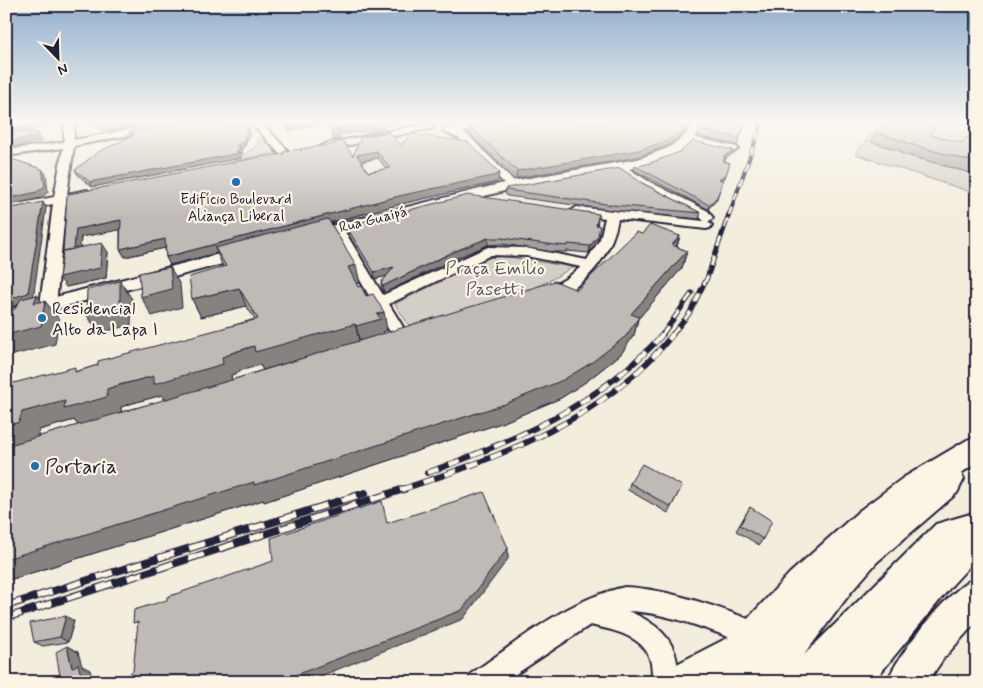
<svg xmlns="http://www.w3.org/2000/svg" width="983" height="688" viewBox="0 0 983 688" font-family="Mynerve,sans-serif">
<style>
.green{fill:#d4cfc6;stroke:#7b7880}
.lines{fill:none;stroke-linecap:round;stroke-linejoin:round}
.minor-casing{stroke:#22223b;stroke-width:4}
.major-casing{stroke:#22223b;stroke-width:4}
.highway-casing{stroke:#22223b;stroke-width:4}
.minor{fill:#fcf5e5;fill-rule:evenodd}
.major{fill:#fcf5e5;fill-rule:evenodd}
.highway{fill:#fcf5e5;fill-rule:evenodd}
.rail-far3-casing{stroke:#22223b;stroke-width:4}
.rail-far2-casing{stroke:#22223b;stroke-width:5}
.rail-far1-casing{stroke:#22223b;stroke-width:6}
.rail-casing{stroke:#22223b;stroke-width:8}
.rail-far3{stroke:#fcf5e5;stroke-width:2.5;stroke-dasharray:8;stroke-linecap:butt}
.rail-far2{stroke:#fcf5e5;stroke-width:3;stroke-dasharray:10;stroke-linecap:butt}
.rail-far1{stroke:#fcf5e5;stroke-width:4.5;stroke-dasharray:12;stroke-linecap:butt}
.rail{stroke:#fcf5e5;stroke-width:5.5;stroke-dasharray:16;stroke-linecap:butt}
.wall{fill:#a4a09d;stroke:#22223b;fill-rule:evenodd}
.shaded-wall{fill:#86827f;stroke:#22223b}
.building{fill:#bfbab6;stroke:#22223b;fill-rule:evenodd}
.poi-dot{fill:#1f6fb2;stroke:#fcf5e5;stroke-width:2}
.labels{text-anchor:middle;stroke-width:4.5;stroke-linejoin:round;paint-order:stroke}
.far-poi-label{font-size:15px;fill:#22223b;stroke:#fcf5e5}
.far-street-label{font-size:15px;fill:#22223b;stroke:#fcf5e5}
.park-label{font-size:18px;fill:#575665;stroke:#fcf5e5}
.poi-label{font-size:18px;fill:#22223b;stroke:#fcf5e5;text-anchor:start}
.near-poi-label{font-size:21px;fill:#22223b;stroke:#fcf5e5;text-anchor:start}
</style>
<rect width="100%" height="100%" fill="#f3edde"/>
<filter id="ink" filterUnits="userSpaceOnUse"><feTurbulence type="fractalNoise" baseFrequency=".02" numOctaves="2"/><feDisplacementMap in="SourceGraphic" scale="10" xChannelSelector="R" yChannelSelector="G"/><feConvolveMatrix kernelMatrix="1 2 1 2 8 2 1 2 1" color-interpolation-filters="sRGB"/></filter>
<g filter="url(#ink)">
<path class="green" d="M882 122H977V194L855 154Z
M261 138 275 150V153L234 161 254 148Z
M503 256 572 267C530 297 461 310 412 325L408 324 395 304 488 258Z"/>
<g class="lines">
<defs>
<path id="minor" d="M64 122H74V140L166 122H185L180 125 74 146 67 194 87 190 93 194 91 196 66 202 56 305 53 309H43L40 305 53 204 6 214V206L54 197 63 148 6 156V150L64 142Z
M251 122H261L290 153 291 155 290 157H282Z
M467 122H477L468 131 462 132 468 135 518 185 516 187H508L460 139 443 131C450 125 460 129 467 122Z
M430 123 433 124V128L325 150 320 147 325 144Z
M688 136 737 147 738 149 733 152 684 141 683 139Z
M621 164 650 182 708 211 713 218 708 222 712 225 710 228 706 229 618 219C611 256 585 290 547 300L542 298 540 295 542 292 567 278 581 267 526 256 491 255 389 304 411 340 409 344 403 346 397 344 330 228 331 225H341L383 295 488 247 526 248 587 260 600 239 605 218 573 214 571 211 577 207 704 221 700 217 642 186 617 169 616 167Z
M625 587C670 589 724 609 766 626L769 635 766 644 757 647C715 633 673 613 628 611 660 624 682 644 677 682H651C658 640 623 632 590 625L504 682H468L472 673C519 641 568 599 625 587Z"/>
<path id="major" d="M694 122H706L692 142 678 154 646 166 512 189 308 241 302 239 300 236 302 233 512 181 638 159 668 148 684 136Z
M246 247 252 248 254 252 252 256 6 322V310Z"/>
<path id="highway" d="M977 436V463L961 473 964 479 957 493 877 562 851 592 804 655 936 524 977 512V558L953 584 873 682H785L786 679 784 682H664L669 668 733 635 789 574 859 511 903 478 967 440Z
M977 577V621L943 659 928 682H887C899 653 949 588 977 577Z"/>
</defs>
<use href="#minor" class="minor-casing"/>
<use href="#major" class="major-casing"/>
<use href="#highway" class="highway-casing"/>
<use href="#minor" class="minor"/>
<use href="#major" class="major"/>
<use href="#highway" class="highway"/>
<defs>
<path id="rail-far3" d="M729 215 762 122"/>
<path id="rail-far2" d="M662 335 692 293
M672 335 689 314 707 278 729 214"/>
<path id="rail-far1" d="M427 473C516 440 598 406 663 334
M400 490C500 457 606 419 673 334"/>
<path id="rail" d="M6 606 365 493
M6 618 404 489"/>
</defs>
<use href="#rail-far3" class="rail-far3-casing"/>
<use href="#rail-far2" class="rail-far2-casing"/>
<use href="#rail-far1" class="rail-far1-casing"/>
<use href="#rail" class="rail-casing"/>
<use href="#rail-far3" class="rail-far3"/>
<use href="#rail-far2" class="rail-far2"/>
<use href="#rail-far1" class="rail-far1"/>
<use href="#rail" class="rail"/>
</g>
<path class="wall" d="M85 122H158L118 130H100L97 125 100 122 88 124Z
M179 122H237L234 125 250 132 245 146 241 149 243 153 240 154 241 158 92 187 78 175 75 170 131 136 129 132Z
M280 122H319V123L290 131Z
M679 122H693L689 126Z
M706 122H746L737 145 698 136 700 130Z
M569 123 683 134 667 146 638 157 516 178 470 134V127Z
M876 133 930 135 962 143 977 140V175L900 153 901 151 871 142Z
M400 145 499 172 498 180 497 182 401 204 331 223 360 283 356 284 358 287 366 296 387 330 383 332V334L577 290 642 234 680 236 677 247 687 251 682 268 638 319 634 335 621 354 587 381 561 398 504 422 264 502 263 500 6 581V385L78 371 255 319 246 306 201 317 192 299 223 267 217 253 170 265 166 257 165 248 125 257 120 249V229L81 237 80 248 108 252 106 278 66 287 64 251 67 196 284 154 301 150 353 156ZM378 158 386 169 368 172 361 162ZM260 365 263 370 232 380 231 375 240 372 239 371ZM162 395 165 400 121 412V407L133 403ZM74 420 78 425 38 437 39 430Z
M732 154 726 158 725 161 730 163 724 179 722 180 716 201 708 209 634 170 635 166Z
M642 183 701 213 699 219 612 210 507 196 505 193 506 188Z
M598 220 597 226V242L589 253 567 251V252H554L502 244 488 245 454 259 384 293 382 290 381 283 387 276 375 279 347 232 346 226Z
M630 483 682 486 668 513 628 490Z
M750 507 763 539 759 545 736 531Z
M74 621 68 642 43 646 34 642Z"/>
<path class="shaded-wall" d="M39 122H44L47 125 16 136 12 131Z
M87 122H102L88 124Z
M131 122H158L118 130 115 125Z
M230 122H237L226 132 225 127Z
M292 122H319V123L290 131 288 123Z
M380 122H397V123L382 127 383 129 368 133 367 131 339 135V139L333 140 332 132 336 128Z
M248 127 250 132 245 146 241 149 243 153 240 154 241 158 92 187 90 182 235 151 236 146Z
M685 128 683 134 667 146 638 157 516 178 517 171Z
M38 133 41 138V141L6 148V142Z
M733 150 732 154 722 161 723 157Z
M377 151 378 158 358 162 357 155Z
M42 169 46 174 48 192 41 198 6 206V199Z
M499 172 498 180 497 182 401 204 218 252 215 248 217 253 170 265 166 257 399 196Z
M726 175 724 179 717 182 719 179Z
M723 181 716 201 708 209 709 205Z
M43 202 46 208 33 299 15 306 6 308V300Z
M121 220 125 229 81 237 79 257 69 259 76 229Z
M598 236 597 242 589 253 590 246Z
M680 236 674 254 672 245Z
M488 238V245L454 259 384 293 383 286 453 252Z
M165 239 169 247 125 257 120 249Z
M102 243 108 252 106 278 66 287 59 277Z
M687 251 682 268 638 319 634 335 621 354 587 381 561 398 504 422 264 502 263 500 6 581V559L631 314Z
M356 265 360 283 352 285 348 267Z
M170 267 180 285 182 307 152 316 141 297Z
M394 267 395 274 375 279 374 272Z
M120 281 132 299 131 325 99 333 86 314Z
M239 288 246 306 201 317 192 299Z
M37 295 45 306V301L59 319 55 344 6 357V335L34 303Z
M384 312 387 330 383 332 384 338 360 345 356 326 377 314Z
M355 324 360 342 263 370 260 365 239 371 240 372 231 375 232 383 166 402 162 395 133 403 121 407V415L80 427 74 420 39 430 37 440 6 449V426L22 412 222 357 231 353 254 346Z
M508 548V559L463 619 306 682H278Z
M66 616 74 621 68 642 60 637Z
M67 646 78 652 82 666 90 670 93 682H83L72 668Z"/>
<path class="building" d="M6 122H39L12 131 38 133V136L6 142Z
M100 122H131L115 125H97Z
M179 122H230L225 127 240 123 248 127 244 141 236 146 241 148 235 151 240 153 90 182 75 170 98 152 134 135 129 132Z
M329 122H380L366 126 367 123 336 128 338 131 332 132Z
M488 122H567L569 123 572 122H672L685 128 669 140 639 150 517 171 470 127Z
M706 122H745L739 138 700 130Z
M887 122H932L937 123 930 135 962 143 967 137 977 140V163L906 143 907 142 876 133Z
M389 132 400 145 412 134 468 142 499 172 497 175 399 196 166 257 165 239 120 249 121 220 76 229 74 249 63 251 67 196 69 194 260 157 284 154 283 152 299 149 302 151 300 149 335 144V142L343 141 353 156 361 137ZM377 151 390 168 368 172 357 155Z
M693 141 733 150 723 157 726 158 722 161 730 163 726 175 719 179 723 181 717 197 709 205 635 166 647 164 680 152Z
M6 159H12L42 169 45 186 37 192 6 199Z
M620 168 642 183 701 213 613 205 507 190 506 188Z
M468 195 599 214 596 225 600 226 598 236 590 246 568 244V246L555 245 502 238H488L453 252 383 286 381 283 394 267 374 272 346 226Z
M43 202 28 293 6 300V209Z
M328 219 356 265 348 267 358 287 361 286 366 296 373 294 384 312 377 314 381 319 356 326 355 324 255 352 254 346 231 353V354L222 357 223 364 154 384V376L119 385 107 389V397L64 409 65 401 22 412 19 422 6 426V385L75 367V372L98 365V361L258 319 239 288 192 299 189 277 226 266 215 248Z
M650 225 680 236 672 245 687 251 631 314 639 317 626 336 591 363 563 380 505 404 254 485V482L6 559V446L228 381 555 281 577 290 636 232 642 234Z
M102 243 100 268 59 277 63 251Z
M170 267 172 289 141 297 139 273Z
M120 281V306L86 314 87 290Z
M37 295 34 303 45 301 41 326 6 335V326L10 310 15 309 21 299Z
M642 464 682 486 671 507 630 483Z
M484 492 508 548 462 610 278 682H129L130 673 133 671 138 622 133 623 134 610 167 600V597L273 561 271 538 382 501 387 523Z
M750 507 772 521 763 539 740 525Z
M66 616 60 637 34 642 30 623Z
M67 646 72 668 78 664 83 682H50L60 676 56 652Z"/>
</g>
<linearGradient id="sky" x2="0" y2="1"><stop stop-color="#90afce"/><stop offset="0.56" stop-color="#faf7f0"/><stop offset="1" stop-color="#faf7f0" stop-opacity="0"/></linearGradient>
<rect width="983" height="218" fill="url(#sky)"/>
<g class="poi-dot">
<circle cx="236" cy="182" r="5"/>
<circle cx="42" cy="318" r="5"/>
<circle cx="35" cy="466" r="5"/>
</g>
<g class="labels">
<g class="far-poi-label">
<text x="236" y="204">Edifício Boulevard<tspan x="236" dy="17">Aliança Liberal</tspan></text>
</g>
<g class="far-street-label">
<text transform="translate(373 219) rotate(-14)" y="5">Rua Guaipá</text>
</g>
<g class="park-label">
<text x="495" y="274">Praça Emílio<tspan x="495" dy="21">Pasetti</tspan></text>
</g>
<g class="poi-label">
<text x="52" y="314">Residencial<tspan x="52" dy="21">Alto da Lapa I</tspan></text>
</g>
<g class="near-poi-label">
<text x="45" y="473">Portaria</text>
</g>
</g>
<rect width="983" height="688" fill="none" stroke="#fcf5e5" stroke-width="25"/>
<rect x="12" y="12" width="958" height="663" fill="none" stroke="#22223b" stroke-width="2" filter="url(#ink)"/>
<g transform="translate(58 58) rotate(157)" stroke="#fcf5e5" stroke-width="4" paint-order="stroke">
<path d="M0-4L9 19L0 12L-9 19Z" fill="#22223b"/>
<text y="-8" font-size="14" font-weight="bold" text-anchor="middle" fill="#22223b">N</text>
</g>
</svg>
